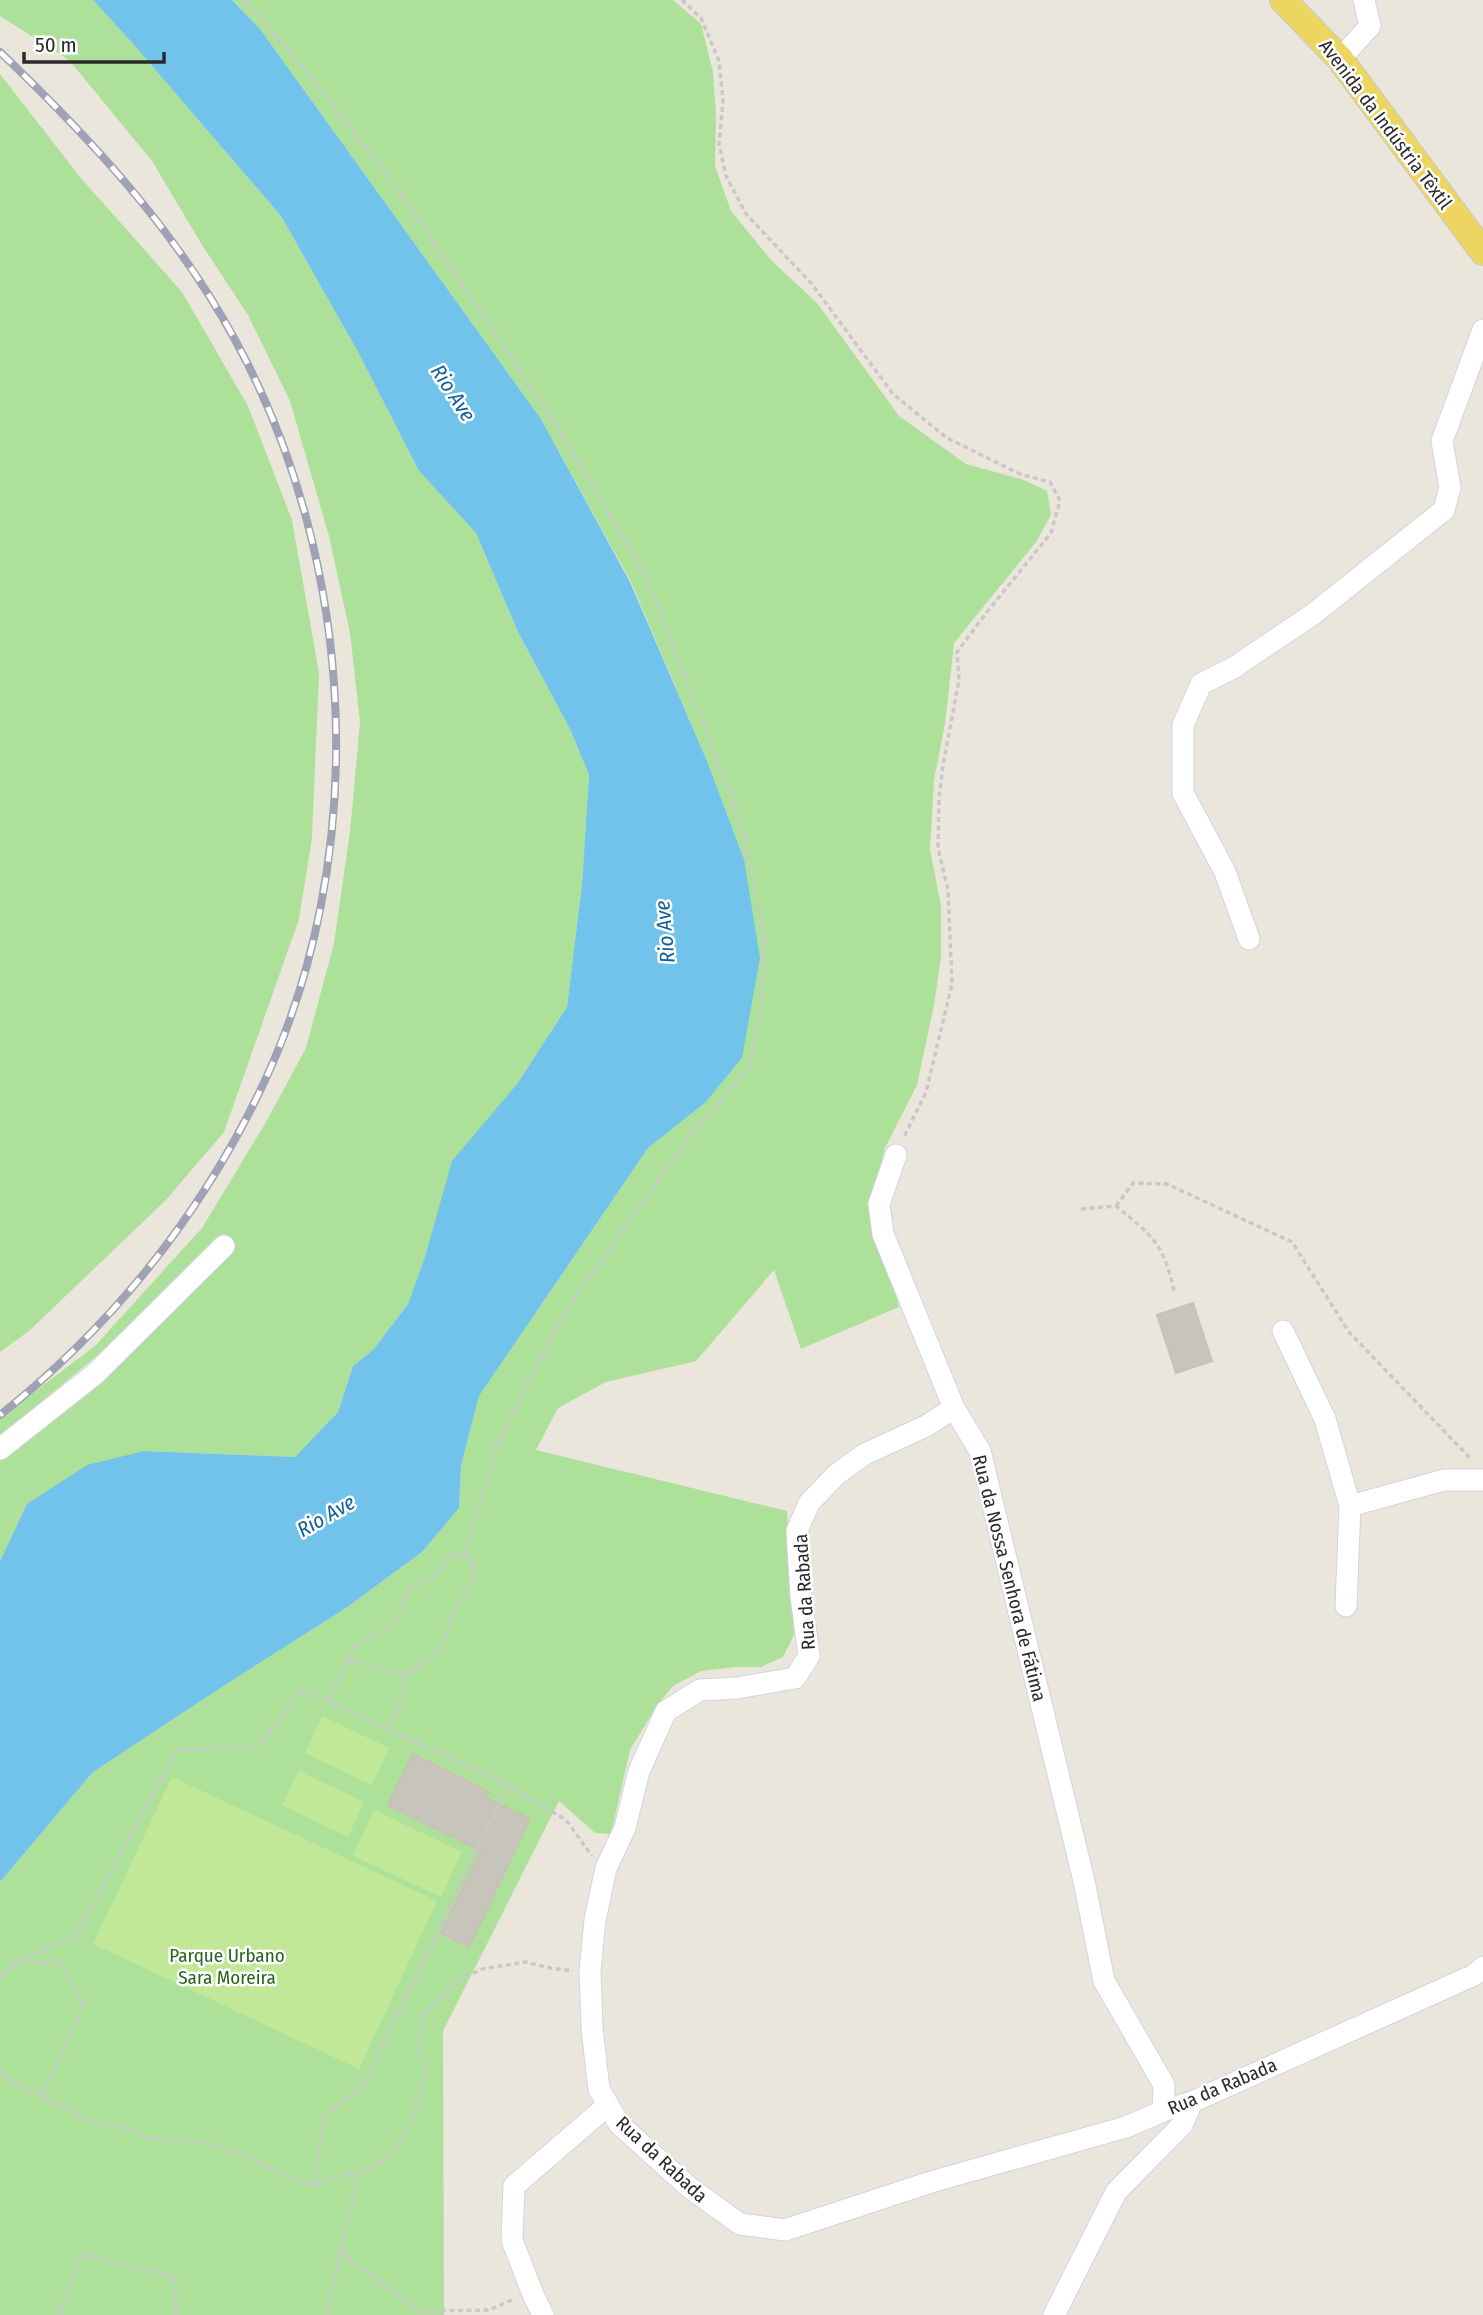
<svg xmlns="http://www.w3.org/2000/svg" width="1483" height="2315" viewBox="0 0 1483 2315" font-family="'Fira Sans Condensed',sans-serif">
<style>
.green{fill:#ade19a}
.pitch{fill:#c0e896}
.water{fill:#71c3eb}
.building{fill:#c7c4bb;stroke:#c7c2b6;stroke-width:2}
.lines{fill:none;stroke-linecap:round;stroke-linejoin:round}
.minor-casing{stroke:#d1d3e2;stroke-width:23}
.major-casing{stroke:#c8c8c8;stroke-width:28}
.path{stroke:#c8c8c8;stroke-width:3.5;stroke-dasharray:5 3.5;stroke-linecap:butt}
.minor{stroke:#fff;stroke-width:21}
.major{stroke:#ecd560;stroke-width:26}
.rail-casing{stroke:#9fa1b4;stroke-width:8}
.rail{stroke:#fff;stroke-width:5;stroke-dasharray:16;stroke-linecap:butt}
.labels{text-anchor:middle;stroke-width:5;stroke-linejoin:round;paint-order:stroke}
.street-label{font-size:19px;fill:#2a2a2a;stroke:#fff}
.park-label{font-size:19px;fill:#26651c;stroke:#fff}
.water-label{font-size:21px;font-style:italic;fill:#116096;stroke:#fff}
</style>
<rect width="100%" height="100%" fill="#ebe6dc"/>
<path class="green" d="M0 0H93L134 45 281 216 357 350 419 471 476 533 518 632 570 729 589 775 582 884 567 1007 517 1084 425 1257 408 1304 373 1350 353 1366 338 1412 295 1457 144 1451 27 1504 0 1561V1455L231 1241 220 1235 134 1325 0 1436V1418L95 1346 202 1228 266 1122 306 1048 334 943 350 832 360 722 350 633 329 536 290 401 248 315 202 245 152 161 69 60 0 16Z
M232 0H673L701 24 713 72 716 114 715 166 731 211 771 260 817 303 899 416 966 464 1024 480 1047 491 1051 515 1036 542 954 643 945 724 934 780 930 850 941 905V957L934 1005 917 1085 885 1148 872 1197 899 1307 801 1349 774 1270 696 1361 606 1382 558 1408 536 1450 787 1511 794 1635 783 1657 761 1667H736L701 1671 673 1686 658 1704 630 1750 611 1834 595 1833 559 1801 443 2031 444 2315H0V1882L93 1772 222 1687 346 1608 422 1552 459 1508 461 1466 479 1396 648 1148 706 1102 742 1058 744 859 707 761 631 582 541 419 260 29Z
M0 74 80 177 182 292 248 406 292 520 319 673 312 838 299 919 224 1132 166 1200 29 1331 0 1352Z"/>
<path class="pitch" d="M322 1716 389 1748 372 1785 305 1753Z
M299 1771 364 1802 348 1837 282 1805Z
M172 1777 437 1901 359 2069 93 1944Z
M374 1810 462 1852 441 1897 353 1856Z"/>
<path class="water" d="M93 0H232L260 29 541 419 630 582 707 761 744 859 760 958 742 1058 706 1102 648 1148 479 1396 461 1466 459 1508 422 1552 346 1608 222 1687 93 1772 0 1882V1561L27 1504 87 1465 144 1451 295 1457 338 1412 353 1366 373 1350 408 1304 425 1257 452 1161 517 1084 567 1007 582 884 589 775 570 729 518 632 476 533 419 471 357 350 281 216 134 45Z"/>
<path class="building" d="M1193 1303 1212 1361 1176 1373 1157 1315Z
M413 1754 489 1792 486 1798 530 1819 469 1947 441 1933 481 1851 388 1805Z"/>
<g class="lines">
<defs>
<path id="minor" d="M1340 59 1370 26 1364 0
M1249 939 1225 872 1183 793V725L1201 684 1233 668 1312 615 1444 510 1450 488 1442 441 1483 330
M896 1155 879 1204 883 1234 954 1408 980 1451 1084 1881 1104 1981 1164 2085 1163 2111
M1283 1331 1325 1419 1350 1506 1346 1606
M954 1408 926 1426 865 1454 837 1474 809 1503 797 1531 801 1596 809 1656 795 1678 737 1688 700 1690 666 1711 639 1771 625 1828 606 1868 595 1920 590 1971 592 2028 599 2089 619 2124 690 2188 740 2224 785 2230 931 2182 1126 2127 1163 2111 1192 2102 1474 1975 1483 1967
M0 1449 95 1374 224 1246
M1350 1506 1444 1480H1483
M543 2315 532 2292 512 2240 514 2186 608 2105
M1054 2315 1116 2192 1182 2125 1192 2102"/>
<path id="major" d="M1283 0 1340 59 1483 252"/>
</defs>
<use href="#minor" class="minor-casing"/>
<use href="#major" class="major-casing"/>
<path class="path" d="M244 0 309 74 403 196 560 431 647 578 740 819 765 940 760 1008 750 1067 694 1130 565 1312 496 1446 465 1556
M682 0 701 18 719 61 723 101 719 144 726 176 746 214 811 283 893 394 947 438 1020 474 1050 482 1060 501 1051 533 987 612 957 652 959 680 943 766 939 798 938 848 948 890 952 984 926 1092 903 1139
M1116 1206 1133 1183 1167 1184 1292 1242 1349 1332 1472 1460
M1081 1209 1116 1206C1153 1237 1163 1242 1174 1291
M349 1659 405 1676
M328 1701 356 1644 396 1623 408 1589 437 1575 451 1554 471 1557 476 1577 455 1608 442 1647 405 1676 401 1703 387 1728
M19 1962H61L84 2004 43 2096
M0 1977 16 1962 76 1935 177 1750 258 1747 302 1689 508 1785 566 1820 592 1856
M0 2071 6 2078 90 2120 123 2128 149 2138 204 2142 246 2155 275 2171 313 2185 377 2166 403 2139 418 2100 427 2068 419 2049 423 2015 458 1981 482 1969 525 1962 551 1968 573 1971
M313 2185 325 2117 365 2083 508 1785
M341 2253 420 2311 489 2310 514 2299
M59 2315 83 2254 175 2277 176 2315
M326 2315 360 2171"/>
<use href="#minor" class="minor"/>
<use href="#major" class="major"/>
<defs>
<path id="rail" d="M0 52C90 138 174 228 234 338 358 563 372 858 260 1091 199 1218 110 1328 0 1415"/>
</defs>
<use href="#rail" class="rail-casing"/>
<use href="#rail" class="rail"/>
</g>
<g class="labels">
<g class="street-label">
<text transform="translate(1386 124) rotate(53)" y="7">Avenida da Indústria Têxtil</text>
<text transform="translate(1010 1578) rotate(76)" y="7">Rua da Nossa Senhora de Fátima</text>
<text transform="translate(804 1592) rotate(-94)" y="7">Rua da Rabada</text>
<text transform="translate(1222 2086) rotate(-23)" y="7">Rua da Rabada</text>
<text transform="translate(662 2159) rotate(43)" y="7">Rua da Rabada</text>
</g>
<g class="park-label">
<text x="227" y="1962">Parque Urbano<tspan x="227" dy="22">Sara Moreira</tspan></text>
</g>
<g class="water-label">
<text transform="translate(453 393) rotate(57)" y="7">Rio Ave</text>
<text transform="translate(665 932) rotate(-95)" y="7">Rio Ave</text>
<text transform="translate(326 1516) rotate(-30)" y="7">Rio Ave</text>
</g>
</g>
<path d="M24 52v10h140v-10" fill="none" stroke="#2a2a2a" stroke-width="3.5"/>
<text x="35" y="52" font-size="21" fill="#2a2a2a" stroke="#ffffff" stroke-width="5" paint-order="stroke">50 m</text>
</svg>
